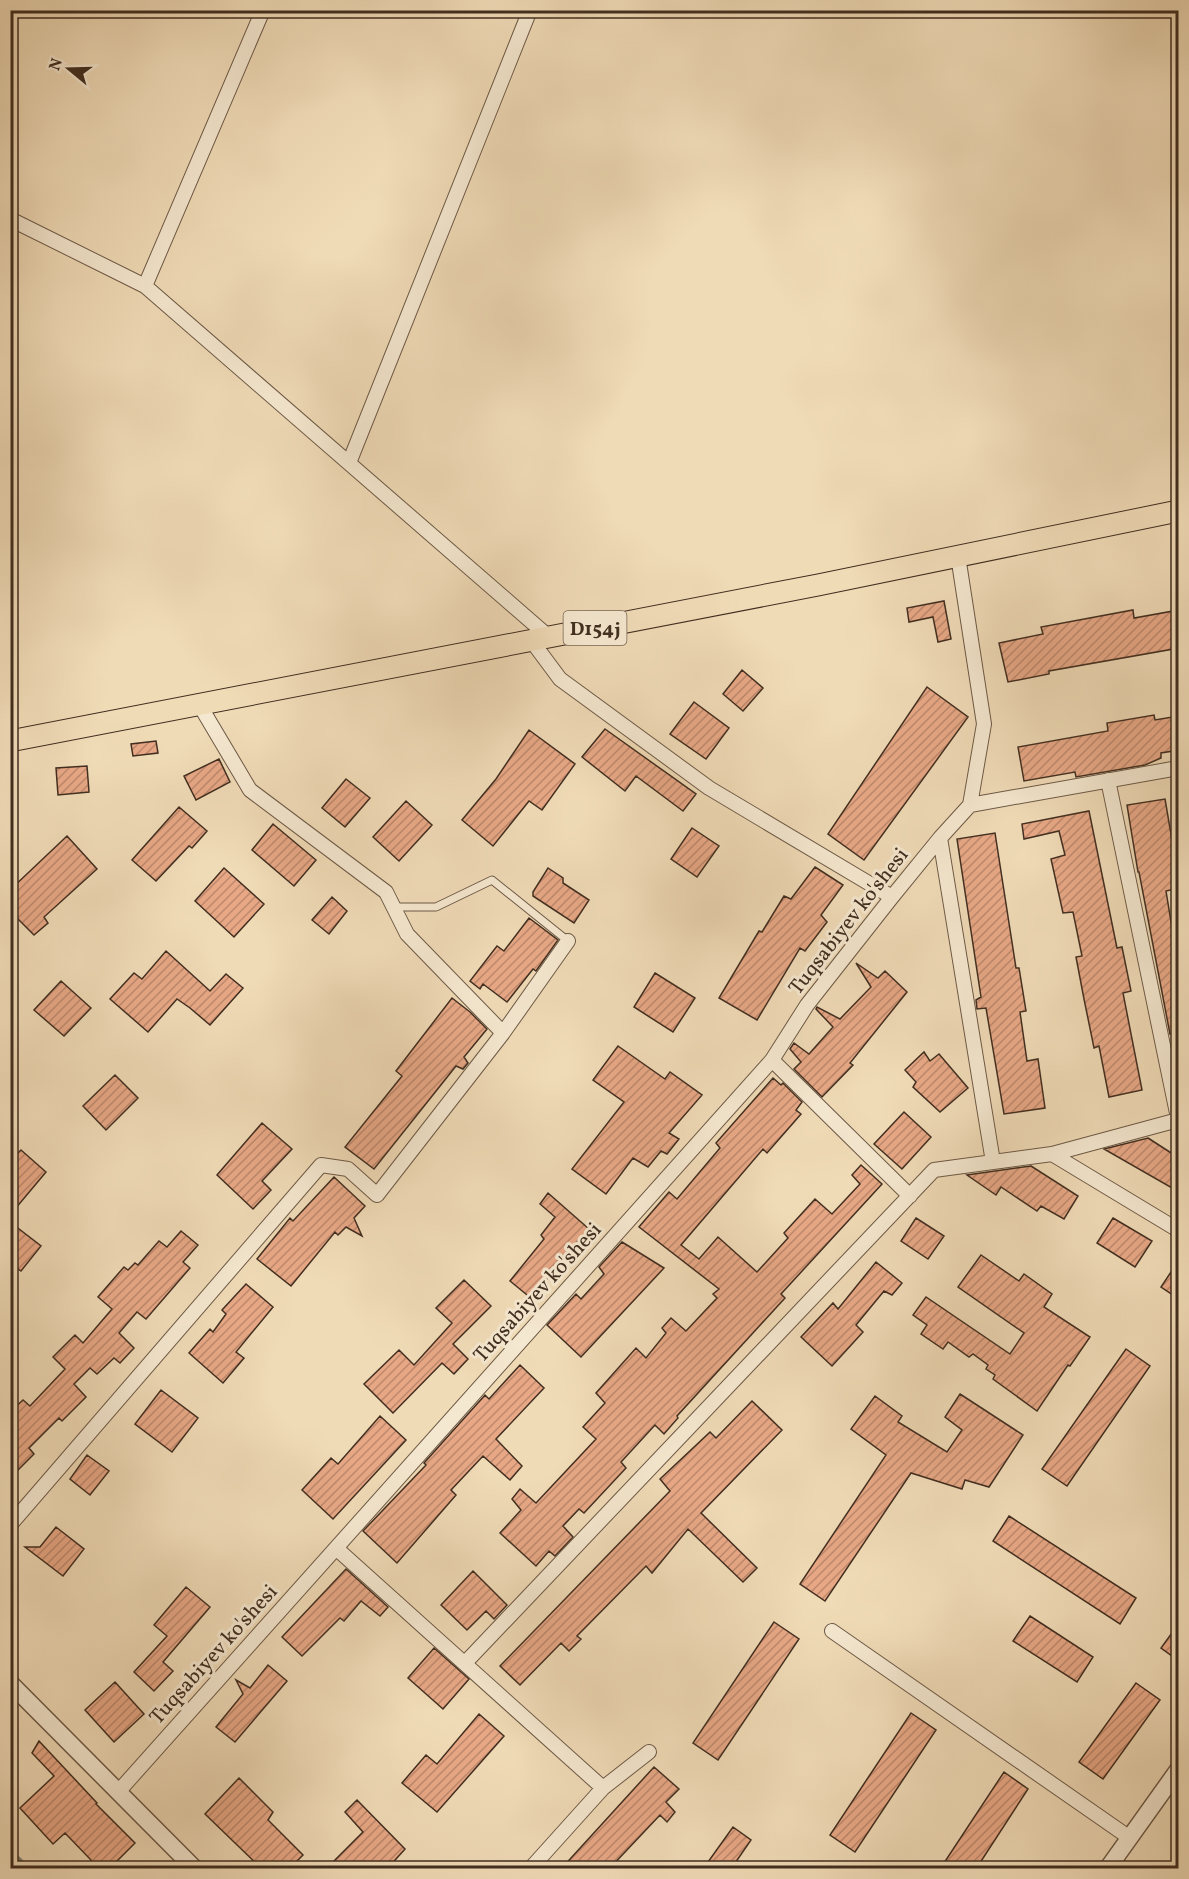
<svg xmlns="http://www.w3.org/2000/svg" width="1189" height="1879" viewBox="0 0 1189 1879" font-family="Vollkorn,serif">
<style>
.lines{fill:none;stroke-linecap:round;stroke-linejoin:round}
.stream{stroke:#768376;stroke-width:4.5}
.building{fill:url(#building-hatch);stroke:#412e20;stroke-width:1.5}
.service-casing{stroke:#6d5946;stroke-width:9}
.minor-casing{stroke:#6d5946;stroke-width:16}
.tertiary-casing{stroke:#6d5946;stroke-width:19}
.primary-casing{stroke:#412e20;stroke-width:23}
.service{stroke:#f5e8d0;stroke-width:7}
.minor{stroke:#f5e8d0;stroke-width:14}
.tertiary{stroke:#f5e8d0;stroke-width:16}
.primary{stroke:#f0dbb7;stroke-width:21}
.labels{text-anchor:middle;stroke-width:6;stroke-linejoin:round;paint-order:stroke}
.shield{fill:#f5e8d0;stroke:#765;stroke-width:1.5}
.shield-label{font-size:20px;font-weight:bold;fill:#412e20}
.street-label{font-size:21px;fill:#412e20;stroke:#f5e8d0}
</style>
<defs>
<pattern id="building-hatch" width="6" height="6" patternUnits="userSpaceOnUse" patternTransform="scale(1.5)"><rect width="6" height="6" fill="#e8a886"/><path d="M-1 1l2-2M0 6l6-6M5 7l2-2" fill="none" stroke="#be896d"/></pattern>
</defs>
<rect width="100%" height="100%" fill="#f0dbb7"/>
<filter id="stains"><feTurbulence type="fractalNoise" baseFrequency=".00333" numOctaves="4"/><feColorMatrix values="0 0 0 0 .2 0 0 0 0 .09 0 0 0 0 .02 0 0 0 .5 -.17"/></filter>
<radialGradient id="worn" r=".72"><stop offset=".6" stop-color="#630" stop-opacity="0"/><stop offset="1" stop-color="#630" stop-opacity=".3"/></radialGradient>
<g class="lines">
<path class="stream" d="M10 1851 28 1868"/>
</g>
<path class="building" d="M944 601 951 639 938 642 933 617 909 622 907 608Z
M1133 610 1134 618 1179 610V648L1049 671V674L1008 682 999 643 1043 634 1041 627Z
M742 670 763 688 743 711 723 694Z
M927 687 968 717 864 860 828 834Z
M694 702 729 728 706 759 670 734Z
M1154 715 1155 720 1179 716V750L1161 753V758L1145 765 1076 777 1075 772 1024 781 1018 747 1108 731 1107 723Z
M605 729 696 794 683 811 636 776 625 791 582 757Z
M529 730 575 764 542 810 529 801 493 846 462 820 496 779Z
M156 741 158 753 133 756 131 744Z
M219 759 230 782 196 800 184 776Z
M87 766 89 792 58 795 56 768Z
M346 779 370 798 345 827 322 808Z
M1165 799 1179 881V888L1166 891 1174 940H1179V1032L1170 1034 1139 872H1138L1127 805Z
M406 801 432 825 399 861 373 837Z
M179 807 207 831 192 848 189 846 156 881 132 860Z
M1089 811 1117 948 1122 947 1131 991 1123 993 1142 1090 1109 1097 1099 1046 1094 1048 1084 999 1076 957 1082 956 1073 912 1063 913 1051 859 1065 855 1059 831 1024 839 1022 824Z
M273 824 316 860 294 886 252 850Z
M692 828 719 846 697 877 671 859Z
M995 833 1016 968H1019L1026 1011 1020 1012 1027 1061 1038 1059 1045 1108 1004 1114 986 1008 977 1009 976 1000 981 997 957 839Z
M67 836 97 869 44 917 48 923 34 935 10 911V890Z
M815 867 843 885 821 915 827 922 805 951 800 948 757 1020 719 998 759 931 762 932 784 896 791 899Z
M224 868 264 904 234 937 195 901Z
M548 868 563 878V883L589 900 574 923 533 896V892Z
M332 897 347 911 329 934 312 920Z
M529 918 558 940 536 971 533 969 507 1002 483 984 480 989 470 981 497 946 504 951Z
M166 951 210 991 226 974 243 988 210 1025 190 1008 177 999 148 1032 110 999 134 973 142 979Z
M856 963 878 978 885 971 907 992 850 1063 853 1065 822 1097 794 1069 801 1062 790 1049 794 1043 809 1054 833 1027 816 1009 817 1007 840 1019 871 987Z
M655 973 695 998 673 1032 634 1007Z
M61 981 91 1008 64 1036 34 1010Z
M452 998 470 1012 487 1029 464 1057 468 1063 463 1069 456 1066 374 1169 345 1147 402 1076 396 1071Z
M618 1046 665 1079 670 1072 702 1095 669 1133 679 1139 667 1154 661 1151 648 1167 633 1158 606 1194 572 1169 624 1102 593 1080Z
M924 1052 930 1061 939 1054 968 1088 940 1112 913 1087 916 1082 905 1070Z
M115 1075 138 1098 106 1130 83 1106Z
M773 1078 781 1085 783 1083 802 1102 796 1110 801 1114 767 1153 763 1149 681 1245 699 1259 718 1237 757 1272 788 1238 784 1233 815 1199 832 1214 860 1184 852 1175 861 1165 882 1184 781 1294 785 1298 677 1416 678 1418 664 1434 655 1425 621 1462 626 1468 584 1513 579 1509 563 1526 573 1537 555 1556 549 1551 536 1566 500 1533 521 1510 512 1499 520 1489 536 1503 596 1439 583 1427 605 1403 596 1393 636 1348 646 1358 666 1333 662 1328 671 1318 686 1331 717 1298 713 1294 719 1289 639 1227 669 1192 677 1199 720 1148 716 1143Z
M904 1112 931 1137 902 1169 874 1144Z
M262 1123 292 1149 262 1181 271 1190 253 1209 217 1175Z
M1148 1138 1179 1158V1192L1104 1149Z
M21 1150 46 1172 10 1215V1161Z
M1031 1166 1078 1196 1064 1219 1041 1206 1037 1211 1001 1187 996 1195 967 1175Z
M334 1177 365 1206 354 1218 362 1236 346 1227 338 1235 335 1232 291 1286 257 1259 290 1218 293 1221Z
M548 1193 589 1229 556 1267 532 1299 510 1281 544 1239 541 1235 555 1217 540 1204Z
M916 1218 944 1236 928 1259 901 1241Z
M1113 1218 1152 1241 1135 1267 1097 1243Z
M10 1222 41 1246 21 1271 10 1263Z
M181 1231 198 1245 183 1262 190 1268 146 1319 137 1312 119 1333 134 1348 120 1363 114 1358 97 1374 90 1368 74 1384 86 1397 62 1421 59 1418 29 1448 34 1454 10 1478V1412L23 1400 30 1406 65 1369 53 1357 75 1335 83 1343 112 1309 98 1297 124 1267 128 1270 135 1263 138 1265 159 1241 167 1247Z
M622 1242 664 1268 581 1357 547 1325 576 1294 581 1299 604 1274 599 1267Z
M981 1255 1019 1281 1024 1274 1052 1294 1044 1307 1090 1337 1070 1366 1068 1365 1037 1411 993 1379 995 1375 986 1369 988 1365 973 1354 969 1357 948 1342 943 1349 921 1334 927 1325 913 1315 926 1297 1010 1354 1024 1333 958 1287Z
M1179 1260V1299L1161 1287Z
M876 1262 902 1283 892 1295 884 1291 856 1325 863 1332 832 1366 801 1337 833 1303 838 1309Z
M464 1280 491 1306 453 1344 468 1359 454 1374 442 1363 393 1413 364 1384 399 1350 414 1365 452 1323 436 1308Z
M246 1284 273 1307 236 1352 244 1358 223 1383 189 1353 210 1329 213 1332 226 1314 222 1310Z
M1126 1349 1150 1366 1067 1486 1042 1469Z
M520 1365 544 1388 496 1439 522 1466 510 1480 483 1456 451 1490 456 1495 397 1563 363 1531 426 1465 424 1463 485 1395 489 1399Z
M161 1390 198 1418 172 1452 135 1424Z
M960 1394 1023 1435 989 1487 965 1480 962 1489 911 1473 825 1601 800 1584 886 1455 851 1429 875 1396 902 1416 898 1422 947 1452 962 1430 945 1417Z
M752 1401 782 1430 701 1513 757 1568 743 1582 688 1529 652 1573 646 1566 577 1636 581 1639 569 1651 561 1643 520 1685 500 1666 670 1491 660 1479 710 1432 716 1438Z
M380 1416 406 1440 333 1519 302 1490 331 1458 338 1464Z
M87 1455 109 1471 90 1495 70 1479Z
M1009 1516 1136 1598 1120 1624 993 1541Z
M56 1527 84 1549 63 1576 25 1547H40Z
M346 1569 388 1607 380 1616 361 1601 344 1621 340 1618 302 1656 282 1637Z
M473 1571 507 1605 494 1619 486 1611 467 1630 441 1605Z
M186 1587 210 1607 163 1662 173 1671 154 1691 134 1672 167 1636 154 1625Z
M1030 1616 1093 1657 1077 1682 1013 1641Z
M774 1622 799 1639 718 1760 693 1743Z
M1179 1623V1661L1161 1648Z
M434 1648 469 1679 443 1709 408 1678Z
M268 1665 287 1681 235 1742 216 1727 243 1694 236 1680 250 1688Z
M115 1682 144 1714 114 1742 85 1710Z
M1136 1683 1160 1700 1103 1779 1079 1762Z
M911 1713 936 1730 855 1852 830 1835Z
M479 1714 504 1736 437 1812 402 1783 426 1755 437 1764Z
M39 1741 97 1803 96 1804 135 1843 109 1869H86L91 1860 65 1833 53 1844 20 1808 54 1776 32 1753Z
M654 1767 679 1789 666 1802 675 1812 667 1822 660 1815 609 1869H561Z
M1004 1772 1028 1789 976 1869H940Z
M239 1778 273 1812 268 1820 303 1855 289 1869H262L205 1814Z
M357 1800 405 1849 387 1869H326L363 1832 345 1812Z
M733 1827 751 1840 731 1869H703Z"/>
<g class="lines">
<defs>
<path id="service" d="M394 907H436L492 880 568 941"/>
<path id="minor" d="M10 219 145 286 549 637
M145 286 263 10
M349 463 530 10
M531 640 560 679 709 788 892 897
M199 704 250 790 386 892 407 934 503 1033
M1108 780 1178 1118
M970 805 1178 768
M940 838 993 1162
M772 1060 910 1196
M1052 1154 1178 1230
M10 1525 321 1165 348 1169 377 1195 503 1033 568 941
M337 1549 603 1788
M832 1631 1130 1838
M465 1663 934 1170 1052 1154 1178 1120
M118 1792 772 1060 807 1005 892 897 940 838 970 805 984 724 958 556
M531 1868 603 1788 649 1752"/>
<path id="tertiary" d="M10 1683 194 1868
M1108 1868 1178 1770"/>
<path id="primary" d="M10 741 818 585 1178 511"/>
</defs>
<use href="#service" class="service-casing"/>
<use href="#minor" class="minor-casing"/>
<use href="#tertiary" class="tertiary-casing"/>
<use href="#primary" class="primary-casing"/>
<use href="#service" class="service"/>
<use href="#minor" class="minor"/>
<use href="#tertiary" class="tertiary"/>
<use href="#primary" class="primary"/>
</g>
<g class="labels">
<rect class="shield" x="563.5" y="611" width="63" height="34" rx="4.5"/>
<g class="shield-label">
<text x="595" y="635">D154j</text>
</g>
<g class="street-label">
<text transform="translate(848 921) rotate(-52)" y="7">Tuqsabiyev ko'shesi</text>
<text transform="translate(537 1292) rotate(-48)" y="7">Tuqsabiyev ko'shesi</text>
<text transform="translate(213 1654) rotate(-48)" y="7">Tuqsabiyev ko'shesi</text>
</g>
</g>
<rect width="1189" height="1879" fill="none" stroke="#f0dbb7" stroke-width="36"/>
<rect x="12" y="12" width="1165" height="1855" fill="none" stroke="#412e20" stroke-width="3"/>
<rect x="18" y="18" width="1153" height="1843" fill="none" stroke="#412e20" stroke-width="1.5"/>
<g transform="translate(69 69) rotate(289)" stroke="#f5e8d0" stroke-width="4.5" paint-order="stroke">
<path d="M0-4.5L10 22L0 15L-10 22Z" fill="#412e20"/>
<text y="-9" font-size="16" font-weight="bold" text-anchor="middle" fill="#412e20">N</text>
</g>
<rect width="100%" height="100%" filter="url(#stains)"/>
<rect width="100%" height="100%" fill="url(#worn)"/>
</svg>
